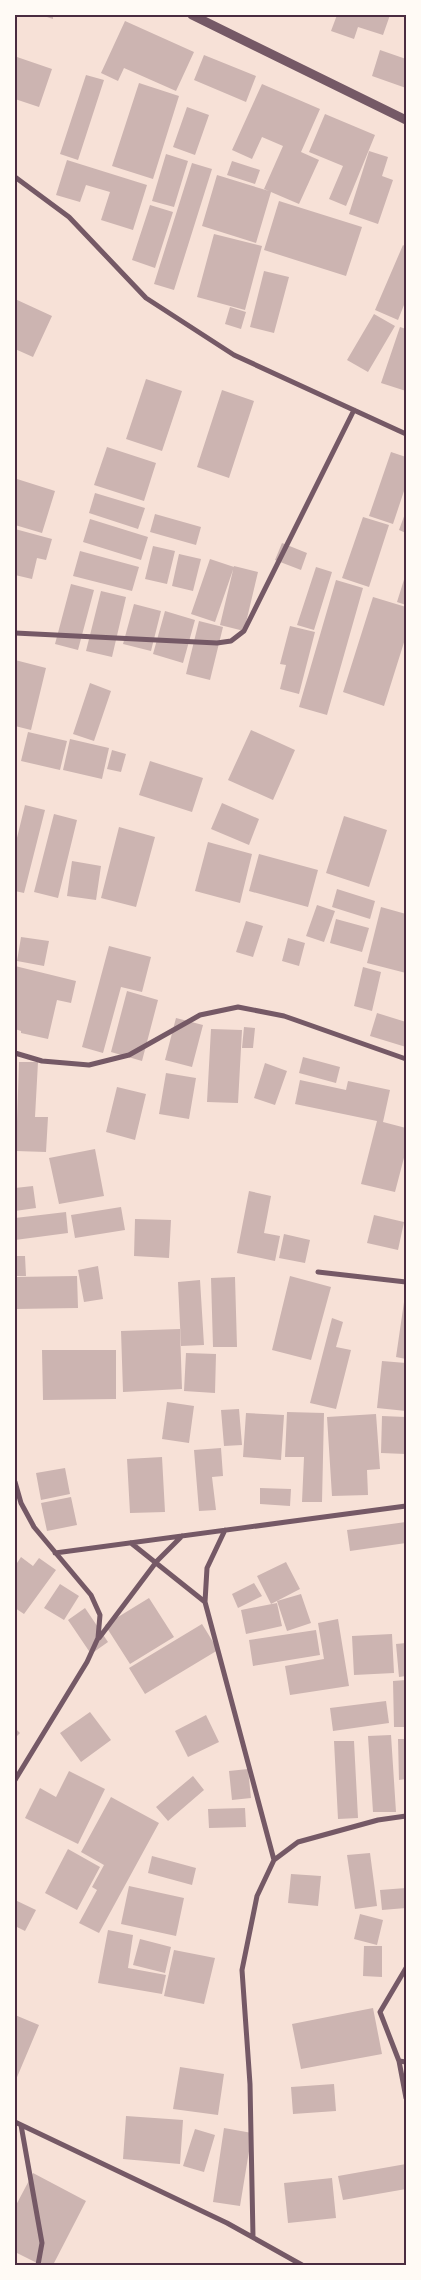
<svg xmlns="http://www.w3.org/2000/svg" width="421" height="2280" viewBox="0 0 421 2280" font-family="Commissioner,sans-serif">
<style>
.building{fill:#ccb4b1}
.lines{fill:none;stroke-linecap:round;stroke-linejoin:round}
.minor{stroke:#755966;stroke-width:5}
.tertiary{stroke:#755966;stroke-width:9}
.neatline{fill:none;stroke:#4a2c40;stroke-width:2}
</style>
<rect width="100%" height="100%" fill="#f7e1d7"/>
<path class="building" d="M41 15H53V19Z
M337 15H390L383 35 358 27 354 39 331 31Z
M125 21 194 52 176 91 124 68 118 81 101 73Z
M380 50 406 59V88L372 76Z
M204 55 256 76 246 102 194 80Z
M17 57 52 69 39 107 15 99V64Z
M86 75 104 80 78 160 60 154Z
M139 83 179 96 153 179 112 166Z
M262 84 320 109 301 152 319 160 299 204 271 192 256 243 202 226 217 175 269 191 264 189 283 146 262 137 252 159 232 150Z
M187 107 209 115 195 155 173 147Z
M325 114 375 135 346 206 329 199 343 166 309 152Z
M369 151 388 157 382 176 393 180 378 224 349 214Z
M166 154 188 161 174 207 152 201Z
M67 160 147 185 133 230 101 220 110 192 86 185 80 202 56 195Z
M232 161 260 170 255 184 227 175Z
M192 163 212 169 174 290 154 284Z
M279 201 362 227 346 276 264 250Z
M150 205 173 212 155 268 132 260Z
M214 234 262 246 245 310 197 297Z
M403 245 406 247V300L398 320 375 310Z
M264 271 289 277 274 333 250 327Z
M15 299 52 316 33 357 15 349Z
M230 307 246 312 241 329 225 324Z
M374 314 395 326 368 372 347 360Z
M400 327 406 329V391L381 383Z
M146 379 182 391 162 451 126 439Z
M222 390 254 401 229 478 197 467Z
M107 447 156 463 144 501 94 485Z
M391 452 406 457V485L393 524 369 516Z
M17 479 55 491 42 533 15 525Z
M95 493 145 508 138 529 89 513Z
M406 511V533L399 530Z
M155 514 201 527 196 545 150 532Z
M363 517 389 525 369 587 342 578Z
M90 519 148 537 141 560 83 542Z
M15 529 52 539 46 560 37 558 32 579 15 575Z
M282 543 307 553 301 570 275 560Z
M153 546 175 551 167 584 145 579Z
M80 551 139 567 132 591 73 576Z
M179 554 201 559 193 591 172 586Z
M210 559 234 567 215 622 191 614Z
M234 566 258 572 244 631 220 625Z
M316 567 332 572 314 630 297 625Z
M406 573V605L397 602Z
M336 580 363 588 327 715 299 707Z
M71 584 94 590 78 650 55 644Z
M101 591 126 597 112 657 86 651Z
M373 597 406 607V636L384 706 343 692Z
M134 604 161 611 151 651 123 644Z
M165 611 195 620 183 663 153 654Z
M199 621 223 627 210 680 186 674Z
M290 626 315 632 299 694 280 689 286 665 280 664Z
M15 660 46 668 31 730 15 726Z
M90 683 111 691 94 741 73 734Z
M251 730 295 750 273 800 228 780Z
M28 732 67 741 60 770 21 761Z
M70 739 109 748 102 779 63 770Z
M112 750 126 754 121 772 107 769Z
M150 761 203 778 192 812 139 795Z
M222 803 259 819 249 845 211 829Z
M25 805 45 810 24 893 15 891V846Z
M54 814 77 820 58 898 34 892Z
M344 816 387 830 369 887 326 873Z
M119 827 155 837 136 907 101 898Z
M208 842 252 854 240 903 195 891Z
M259 854 318 870 308 907 249 891Z
M72 861 101 866 96 900 67 896Z
M337 889 375 901 370 919 332 907Z
M317 905 335 911 324 942 306 936Z
M381 907 406 914V973L367 963Z
M336 919 369 928 362 952 330 943Z
M246 921 263 926 253 957 236 952Z
M21 937 49 941 44 966 17 961Z
M288 938 305 943 299 966 282 961Z
M109 946 151 957 142 992 121 987 103 1053 82 1047Z
M15 966 76 981 71 1003 57 1000 48 1039 21 1033V1031L15 1029Z
M363 967 381 972 372 1011 354 1006Z
M127 991 158 1000 142 1061 111 1052Z
M377 1013 406 1022V1047L370 1036Z
M176 1018 203 1025 192 1067 165 1060Z
M244 1027 255 1028 253 1048H242Z
M211 1029 242 1030 238 1103 207 1102Z
M303 1057 340 1067 336 1083 299 1073Z
M19 1062H38L35 1117H48L46 1152 16 1151Z
M265 1063 287 1071 275 1105 254 1098Z
M166 1073 196 1078 189 1119 159 1114Z
M300 1080 346 1090 348 1081 390 1090 383 1122 406 1128V1150L395 1192 361 1184 377 1121 295 1104Z
M117 1087 146 1094 135 1140 106 1132Z
M95 1149 104 1196 59 1204 49 1158Z
M33 1186 36 1208 15 1211V1188Z
M249 1191 271 1196 264 1233 280 1236 275 1261 237 1253Z
M121 1207 125 1230 75 1238 71 1215Z
M66 1212 68 1233 15 1240V1218Z
M374 1215 404 1222 398 1250 367 1243Z
M135 1219 171 1220 169 1258 134 1256Z
M284 1234 310 1240 305 1263 279 1258Z
M15 1256H25L26 1276H15Z
M98 1266 103 1299 84 1302 78 1270Z
M77 1276 78 1308 15 1309V1277Z
M290 1276 331 1287 311 1360 272 1350Z
M235 1277 237 1347H213L211 1278Z
M200 1280 204 1345 181 1346 178 1282Z
M404 1302 406 1303V1359L396 1357Z
M332 1318 343 1322 336 1347 351 1350 336 1409 310 1403Z
M180 1329 182 1389 123 1392 121 1331Z
M42 1350H116V1399L43 1400Z
M186 1353 216 1354 215 1393 184 1391Z
M382 1361 406 1363V1411L377 1408Z
M167 1402 194 1406 189 1443 162 1439Z
M239 1409 242 1445 224 1446 221 1410Z
M287 1412 324 1413 322 1502H302L304 1457H285Z
M246 1413 284 1415 281 1460 243 1457Z
M376 1414 380 1469 367 1470 368 1495 332 1496 327 1417Z
M382 1416 406 1417V1454L381 1453Z
M221 1448 223 1476 212 1477 216 1510 199 1511 194 1450Z
M162 1457 165 1512 130 1513 127 1459Z
M65 1468 70 1494 41 1500 36 1473Z
M260 1488 291 1489 290 1506 260 1504Z
M71 1497 77 1525 47 1531 41 1503Z
M406 1522V1543L350 1551 347 1530Z
M21 1557 33 1566 39 1558 56 1570 24 1614 15 1608V1566Z
M286 1562 300 1589 271 1604 257 1576Z
M254 1583 262 1596 238 1608 232 1594Z
M60 1584 79 1596 64 1620 44 1608Z
M301 1594 311 1623 287 1631 277 1601Z
M149 1598 174 1637 130 1664 105 1625Z
M277 1603 282 1626 246 1634 241 1610Z
M85 1608 108 1642 91 1654 68 1620Z
M338 1619 349 1686 290 1695 285 1666 324 1659 318 1623Z
M202 1624 218 1650 145 1694 129 1668Z
M316 1630 320 1655 253 1666 249 1640Z
M392 1634 394 1673 354 1675 352 1636Z
M406 1643V1676L399 1677 396 1644Z
M406 1680V1727H394L393 1681Z
M386 1701 389 1723 333 1731 330 1708Z
M90 1712 111 1740 81 1762 60 1733Z
M206 1715 219 1742 188 1757 175 1731Z
M15 1728 20 1733 15 1738Z
M391 1735 396 1812H373L368 1736Z
M398 1739H406V1779L399 1780Z
M334 1741H354L358 1818 338 1819Z
M248 1769 251 1798 232 1800 229 1771Z
M69 1771 105 1789 78 1844 25 1818 40 1788 56 1797Z
M193 1776 204 1790 168 1821 156 1807Z
M111 1797 159 1823 99 1933 79 1923 97 1890 92 1887 104 1865 81 1852Z
M245 1808 246 1827 209 1828 208 1809Z
M68 1849 100 1867 77 1910 45 1893Z
M370 1853 377 1906 355 1909 347 1855Z
M152 1856 196 1868 192 1885 148 1873Z
M291 1874 321 1876 318 1906 288 1903Z
M129 1886 184 1898 176 1936 121 1924Z
M406 1888V1908L382 1910 380 1890Z
M15 1900 36 1910 25 1931 15 1926Z
M360 1914 383 1920 377 1945 354 1939Z
M108 1930 133 1935 128 1968 166 1975 162 1994 98 1983Z
M140 1939 171 1947 165 1973 133 1965Z
M364 1946H382V1977L363 1976Z
M174 1950 215 1958 204 2004 164 1996Z
M373 2008 382 2054 301 2069 292 2024Z
M15 2015 39 2025 15 2082Z
M180 2067 224 2074 218 2115 173 2109Z
M334 2084 336 2111 293 2114 291 2087Z
M126 2116 183 2120 180 2164 123 2159Z
M224 2128 252 2133 240 2206 213 2202Z
M195 2129 215 2135 204 2172 183 2166Z
M406 2164V2189L343 2200 338 2176Z
M33 2173 86 2201 53 2265H41L15 2252V2207Z
M332 2178 336 2218 288 2223 284 2183Z"/>
<g class="lines">
<path class="minor" d="M15 177 69 217 146 298 234 355 406 434
M15 633 217 643 231 641 244 631 354 410
M15 1053 42 1061 89 1065 129 1055 200 1015 238 1007 284 1016 406 1059
M318 1272 406 1282
M15 1482 21 1503 34 1527 91 1595 100 1615 98 1638 87 1662 15 1780
M225 1530 207 1568 205 1602 274 1860
M131 1543 205 1602
M55 1553 406 1506
M99 1638 157 1561 182 1536
M406 1968 380 2012 399 2061 406 2062
M399 2061 406 2098
M15 2122 227 2223 302 2265
M21 2125 42 2243 38 2265
M253 2237 250 2084 242 1970 257 1896 274 1860 298 1842 378 1820 406 1816"/>
<path class="tertiary" d="M192 15 406 120"/>
</g>
<rect width="421" height="2280" fill="none" stroke="#fffaf5" stroke-width="32"/>
<rect x="16" y="16" width="389" height="2248" class="neatline"/>
</svg>
